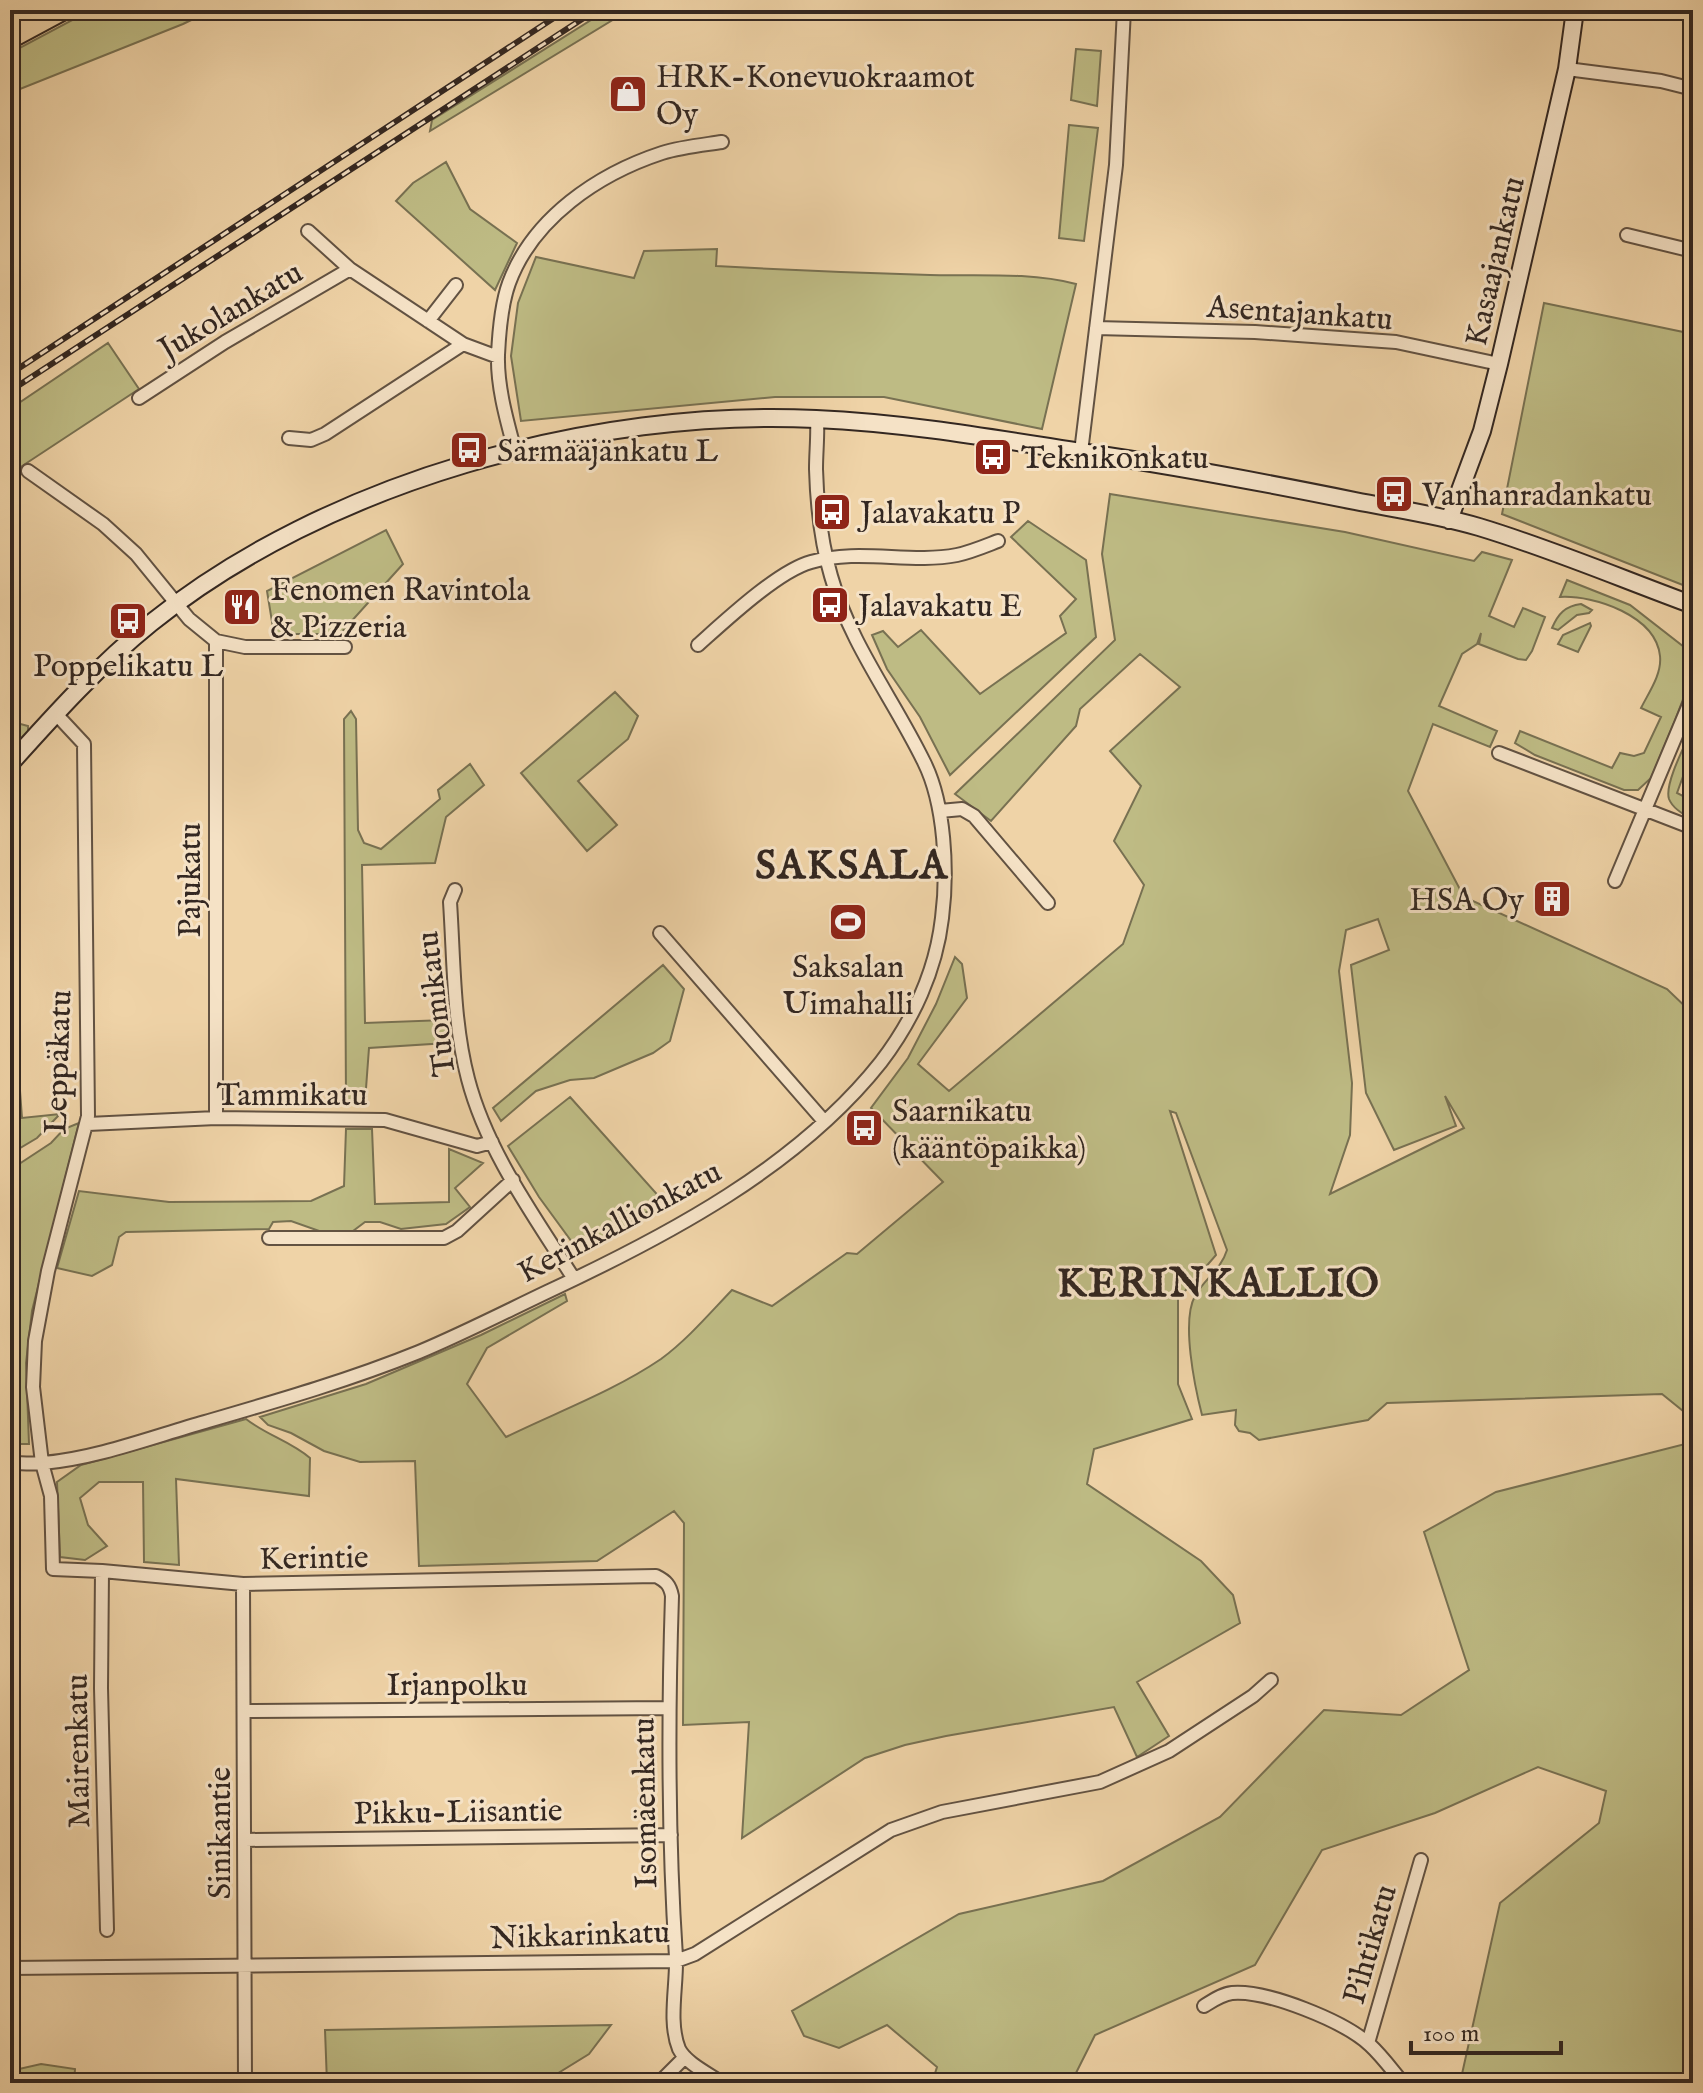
<svg xmlns="http://www.w3.org/2000/svg" width="1703" height="2093" viewBox="0 0 1703 2093" font-family="'IM FELL English',serif">
<style>
.green{fill:#bebb84;stroke:#787152;stroke-width:2;fill-rule:evenodd}
.lines{fill:none;stroke-linecap:round;stroke-linejoin:round}
.street-casing{stroke:#625242;stroke-width:16}
.secondary-casing{stroke:#332721;stroke-width:20}
.primary-casing{stroke:#332721;stroke-width:22}
.street{stroke:#f5e2c6;stroke-width:12}
.secondary{stroke:#f5e2c6;stroke-width:16}
.primary{stroke:#efd3a7;stroke-width:18}
.rail-casing{stroke:#332721;stroke-width:6}
.rail{stroke:#f5e2c6;stroke-width:3;stroke-dasharray:9;stroke-linecap:butt}
.labels{text-anchor:middle;stroke-width:6;stroke-linejoin:round;paint-order:stroke}
.poi-label{font-size:32px;fill:#332721;stroke:#f5e2c6;text-anchor:start}
.street-label{font-size:32px;fill:#332721;stroke:#f5e2c6}
.district-label{font-size:40px;font-weight:bold;letter-spacing:2px;fill:#332721;stroke:#f5e2c6}
</style>
<rect width="100%" height="100%" fill="#efd3a7"/>
<filter id="stains"><feTurbulence type="fractalNoise" baseFrequency=".0025" numOctaves="4"/><feColorMatrix values="0 0 0 0 .2 0 0 0 0 .09 0 0 0 0 .02 0 0 0 .5 -.17"/></filter>
<radialGradient id="worn" r=".72"><stop offset=".6" stop-color="#630" stop-opacity="0"/><stop offset="1" stop-color="#630" stop-opacity=".3"/></radialGradient>
<path class="green" d="M91 10H212L183 24 10 93V53Z
M607 10H629L430 131 432 120Z
M1076 49 1101 51 1097 106 1071 100Z
M1069 125 1098 128 1084 241 1059 238Z
M446 162 470 209 517 243 495 290 396 201 413 183Z
M717 249 716 266C788 270 859 273 930 275 979 276 1030 272 1076 284L1042 429 884 397H775L521 421 511 356 518 303 536 257 634 278 644 251Z
M1544 303 1688 333 1693 336V589L1502 514Z
M108 343 139 389 10 474V409Z
M1110 494 1345 532 1474 561 1482 552 1512 560 1489 616 1514 627 1523 608 1545 617 1532 651 1526 660 1518 659 1479 644 1481 633 1477 644 1462 654 1439 706 1497 731 1490 747 1433 724 1408 791 1464 897 1667 989 1693 1014V1423L1683 1411 1662 1394 1387 1403 1368 1420 1259 1440 1250 1433 1239 1431 1235 1425 1236 1410 1202 1415C1195 1388 1181 1321 1195 1296 1204 1279 1221 1270 1227 1250L1176 1113 1170 1111 1216 1255 1178 1299V1384L1192 1419 1094 1449 1087 1484 1201 1561 1233 1595 1240 1623 1137 1682 1169 1736 1137 1757 1114 1707 946 1736 905 1745 865 1758 742 1838 749 1722 683 1725 684 1523 674 1511 597 1561 419 1566 415 1461 360 1462 324 1451 291 1433 268 1425 260 1417 366 1384 481 1335 565 1294 567 1301 487 1348 467 1384 506 1437C557 1412 614 1391 661 1359 687 1340 710 1313 732 1290L772 1306 847 1253 857 1254 943 1182 871 1108 908 1058 936 1004 955 957 962 964 967 998 918 1064 949 1091 1123 944 1144 885 1114 841 1141 786 1110 751 1180 687 1140 654 1080 709 1076 726 991 821 955 794 1115 640 1102 554ZM1378 919 1389 950 1351 965 1366 1093 1394 1150 1456 1126 1445 1096 1464 1128 1330 1194 1350 1135 1352 1083 1339 971 1346 930Z
M1028 521 1086 560 1096 637 950 775 920 717 887 669 872 635 883 631 898 647 921 630 980 694 1066 633 1060 616 1076 599 1011 537Z
M386 530 403 564 340 634H274L267 591Z
M1567 580 1630 605 1693 654V673L1674 723 1651 778 1638 790H1624L1535 755 1515 743 1520 731 1612 768 1620 753 1634 756 1644 753 1661 717 1641 708C1649 692 1662 674 1660 656 1656 616 1595 595 1560 597Z
M1581 604 1592 610 1589 613 1577 615 1558 630 1552 628C1558 614 1565 606 1581 604Z
M1590 623 1591 626 1578 652 1558 644 1563 635Z
M615 692 638 716 628 739 578 781 617 825 587 851 521 773Z
M351 711 356 719 358 830 364 843 381 849 440 799 438 790 470 764 484 785 446 817 435 863 362 865 365 1023 445 1020 447 1043 369 1048 365 1102 346 1103 344 719Z
M13 722 28 726V735L10 755V724Z
M1693 727V749L1677 793 1693 801V819C1684 815 1673 809 1669 799 1664 784 1686 743 1693 727Z
M10 955 22 1118 60 1114 37 1138 10 1154Z
M663 965 684 989 670 1041 653 1053 594 1078 570 1080 536 1091 501 1121 493 1108Z
M570 1097 663 1201 592 1249 580 1253 539 1197 508 1146Z
M79 1123 32 1311 26 1363 29 1444H10V1170L51 1143 64 1129Z
M346 1129H372L375 1204 449 1202V1149L483 1163 455 1188 470 1207 446 1224 401 1229 380 1222H365L353 1231 322 1232 291 1221 273 1222 269 1229 126 1232 119 1237 112 1265 92 1276 57 1268 79 1191 169 1202 311 1201 344 1186Z
M246 1419C266 1435 290 1441 310 1458L309 1496 176 1479 179 1565 144 1562 143 1482H99L80 1498 88 1525 107 1546 85 1560 60 1557 57 1482 81 1465Z
M1693 1442V2083H1460L1500 1903 1599 1823 1606 1791 1538 1767 1435 1813 1322 1850 1255 1965 1095 2035 1071 2083H932L937 2067 887 2025 839 2048 804 2036 792 2011 959 1914 1103 1881 1220 1817 1324 1710 1401 1715 1469 1670 1424 1532 1496 1492Z
M611 2025 589 2054 542 2083H327L325 2030Z
M41 2064 75 2069 74 2083H10V2071Z"/>
<g class="lines">
<defs>
<path id="street" d="M1567 69 1661 81 1693 89
M308 231 350 269 463 344 498 357
M1627 235 1693 251
M428 321 456 285
M1096 328 1255 332 1396 342 1499 364
M139 398 225 342 350 269
M289 438 311 440 325 434 463 344
M515 451C507 421 497 387 498 355 499 333 501 305 509 283 533 218 598 174 662 153 681 147 702 145 722 142
M1081 452 1116 165 1124 10
M28 471 103 524 136 554 189 619 216 641 245 647H345
M698 645C725 621 778 571 811 562 859 548 910 564 957 555 971 552 985 546 998 541
M56 714 84 744 88 1116 48 1271 35 1341 33 1387 42 1463 51 1496 53 1569 102 1571 243 1584 656 1576C666 1581 670 1585 672 1596 668 1717 668 1837 676 1957 677 1986 668 2022 679 2049 686 2063 709 2074 722 2083
M1499 753 1693 828
M940 811 962 809 974 816 1048 903
M1615 881 1693 695
M455 890 450 902C454 961 453 1022 468 1079 487 1152 535 1217 574 1279
M660 933 823 1120
M216 1118V641
M88 1124 216 1118 385 1120 477 1146 492 1142
M269 1238H444L457 1231 513 1180
M10 1463C21 1463 32 1464 43 1463 98 1458 152 1437 205 1422 277 1401 350 1380 419 1352 462 1334 505 1312 547 1292 667 1236 798 1167 881 1062 913 1020 936 970 942 918 948 871 945 804 924 762 894 700 850 644 831 576 821 542 817 504 816 469 816 452 818 436 817 419
M102 1571 101 1688 107 1930
M243 1584 245 2083
M245 1711 669 1708
M245 1840 671 1835
M10 1968 676 1961 695 1954 891 1830 942 1812 1100 1782 1169 1751 1253 1696 1271 1680
M1204 2006C1212 2001 1222 1994 1232 1993 1267 1990 1344 2021 1370 2045 1382 2056 1392 2070 1403 2083
M1368 2043 1421 1860
M659 2083 685 2057"/>
<path id="secondary" d="M1449 520 1482 431 1499 364 1567 69 1575 10
M10 764C54 715 100 664 151 623 326 482 593 408 816 419 907 423 997 439 1087 453 1177 466 1266 483 1355 501 1396 509 1439 515 1479 527 1552 549 1622 579 1693 605"/>
<path id="primary" d="M10 23 34 10
M10 39 64 10"/>
</defs>
<use href="#street" class="street-casing"/>
<use href="#secondary" class="secondary-casing"/>
<use href="#primary" class="primary-casing"/>
<use href="#street" class="street"/>
<use href="#secondary" class="secondary"/>
<use href="#primary" class="primary"/>
<defs>
<path id="rail" d="M10 374 566 10
M10 391 596 10"/>
</defs>
<use href="#rail" class="rail-casing"/>
<use href="#rail" class="rail"/>
</g>
<defs>
<symbol id="shop-square" viewBox="-11 -11 22 22"><rect x="-9" y="-9" width="18" height="18" rx="4" fill="#8f2418" stroke="#f5e2c6"/><path d="M-5-2.5h2.3a2.7 3.5 0 0 1 5.4 0H5L5.5 6h-11ZM-1.5-2.5h3a1.5 2.3 0 0 0-3 0Z" fill="#fff"/></symbol>
<symbol id="bus-square" viewBox="-11 -11 22 22"><rect x="-9" y="-9" width="18" height="18" rx="4" fill="#8f2418" stroke="#f5e2c6"/><path d="M-5-6H5V4H4V6H2V4H-2V6H-4V4H-5ZM-3.5-4V0h7V-4ZM-3.5 1.2v1.5H-2V1.2ZM2 1.2v1.5H3.5V1.2Z" fill="#fff"/></symbol>
<symbol id="restaurant-square" viewBox="-11 -11 22 22"><rect x="-9" y="-9" width="18" height="18" rx="4" fill="#8f2418" stroke="#f5e2c6"/><path d="M-5-6h1v4h1v-4h1v4h1v-4h1v5L-1.5 .5V6h-2V.5L-5-1ZM5-6V6H3V1.5H1.5Q1.5-4 5-6Z" fill="#fff"/></symbol>
<symbol id="building-square" viewBox="-11 -11 22 22"><rect x="-9" y="-9" width="18" height="18" rx="4" fill="#8f2418" stroke="#f5e2c6"/><path d="M-4-6H4V6H1V3H-1V6H-4ZM-2.5-4.3h1.7v1.8h-1.7ZM.8-4.3h1.7v1.8H.8ZM-2.5-1h1.7V.8h-1.7ZM.8-1h1.7V.8H.8Z" fill="#fff"/></symbol>
<symbol id="stadium-square" viewBox="-11 -11 22 22"><rect x="-9" y="-9" width="18" height="18" rx="4" fill="#8f2418" stroke="#f5e2c6"/><path d="M0-5a6.5 5 0 1 0 0 10a6.5 5 0 1 0 0-10ZM-3.5-1.8h7v3.6h-7Z" fill="#fff"/></symbol>
</defs>
<g fill-rule="evenodd">
<use href="#shop-square" x="606" y="72" width="44" height="44"/>
<use href="#bus-square" x="447" y="428" width="44" height="44"/>
<use href="#bus-square" x="971" y="435" width="44" height="44"/>
<use href="#bus-square" x="1372" y="472" width="44" height="44"/>
<use href="#bus-square" x="810" y="490" width="44" height="44"/>
<use href="#bus-square" x="808" y="583" width="44" height="44"/>
<use href="#restaurant-square" x="220" y="585" width="44" height="44"/>
<use href="#bus-square" x="106" y="599" width="44" height="44"/>
<use href="#building-square" x="1530" y="877" width="44" height="44"/>
<use href="#stadium-square" x="826" y="900" width="44" height="44"/>
<use href="#bus-square" x="842" y="1106" width="44" height="44"/>
</g>
<g class="labels">
<g class="poi-label">
<text x="656" y="87">HRK-Konevuokraamot<tspan x="656" dy="37">Oy</tspan></text>
<text x="497" y="461">Särmääjänkatu L</text>
<text x="1021" y="468">Teknikonkatu</text>
<text x="1422" y="505">Vanhanradankatu</text>
<text x="860" y="523">Jalavakatu P</text>
<text x="270" y="600">Fenomen Ravintola<tspan x="270" dy="37">&amp; Pizzeria</tspan></text>
<text x="858" y="616">Jalavakatu E</text>
<text x="128" y="676" text-anchor="middle">Poppelikatu L</text>
<text x="1524" y="910" text-anchor="end">HSA Oy</text>
<text x="848" y="977" text-anchor="middle">Saksalan<tspan x="848" dy="37">Uimahalli</tspan></text>
<text x="892" y="1121">Saarnikatu<tspan x="892" dy="37">(kääntöpaikka)</tspan></text>
</g>
<g class="street-label">
<text transform="translate(1494 261) rotate(-77)" y="11">Kasaajankatu</text>
<text transform="translate(230 310) rotate(-31)" y="11">Jukolankatu</text>
<text transform="translate(1300 312) rotate(4)" y="11">Asentajankatu</text>
<text transform="translate(189 880) rotate(-90)" y="11">Pajukatu</text>
<text transform="translate(435 1004) rotate(-97)" y="11">Tuomikatu</text>
<text transform="translate(57 1062) rotate(-88)" y="11">Leppäkatu</text>
<text x="292" y="1105">Tammikatu</text>
<text transform="translate(619 1221) rotate(-28)" y="11">Kerinkallionkatu</text>
<text transform="translate(314 1557) rotate(-1)" y="11">Kerintie</text>
<text x="457" y="1695">Irjanpolku</text>
<text transform="translate(77 1751) rotate(-91)" y="11">Mairenkatu</text>
<text transform="translate(644 1803) rotate(-91)" y="11">Isomäenkatu</text>
<text transform="translate(458 1811) rotate(-1)" y="11">Pikku-Liisantie</text>
<text transform="translate(219 1833) rotate(-90)" y="11">Sinikantie</text>
<text transform="translate(580 1934) rotate(-2)" y="11">Nikkarinkatu</text>
<text transform="translate(1369 1944) rotate(-74)" y="11">Pihtikatu</text>
</g>
<g class="district-label">
<text x="852" y="878">SAKSALA</text>
<text x="1219" y="1296">KERINKALLIO</text>
</g>
</g>
<rect width="1703" height="2093" fill="none" stroke="#efd3a7" stroke-width="40"/>
<rect x="12" y="12" width="1679" height="2069" fill="none" stroke="#332721" stroke-width="4"/>
<rect x="20" y="20" width="1663" height="2053" fill="none" stroke="#332721" stroke-width="2"/>
<path d="M1411 2041v12h150v-12" fill="none" stroke="#332721" stroke-width="4"/>
<text x="1423" y="2041" font-size="24" fill="#332721" stroke="#f5e2c6" stroke-width="6" paint-order="stroke">100 m</text>
<rect width="100%" height="100%" filter="url(#stains)"/>
<rect width="100%" height="100%" fill="url(#worn)"/>
</svg>
